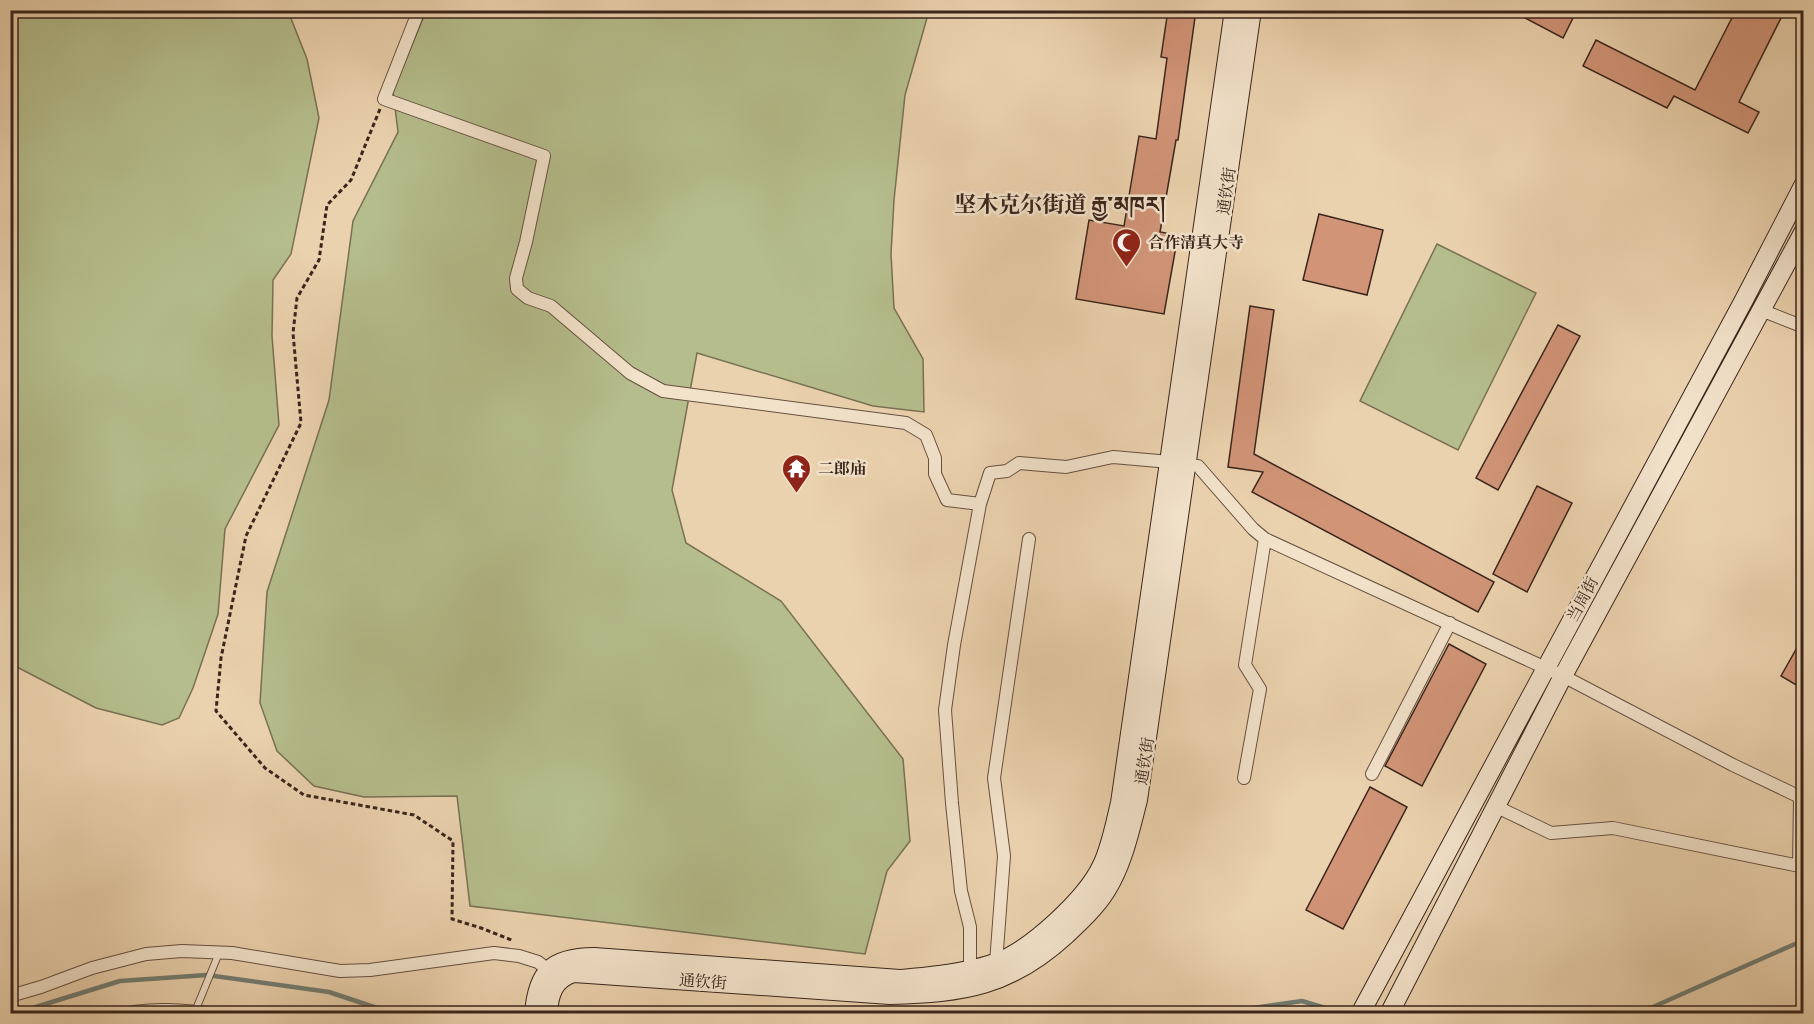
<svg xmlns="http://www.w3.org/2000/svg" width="1814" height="1024" viewBox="0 0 1814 1024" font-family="'IM FELL French Canon','Noto Serif SC','Noto Serif Tibetan',serif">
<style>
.green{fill:#b5bd8c;stroke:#787154;stroke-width:1.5}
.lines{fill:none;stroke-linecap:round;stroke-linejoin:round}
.stream{stroke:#727d73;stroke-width:4.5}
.building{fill:#d19477;stroke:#3a251d;stroke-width:1.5}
.service-casing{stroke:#665041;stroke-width:8}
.minor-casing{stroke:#665041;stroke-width:14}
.secondary-casing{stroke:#3a251d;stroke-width:20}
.path{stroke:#3a251d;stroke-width:3;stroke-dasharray:4.5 3;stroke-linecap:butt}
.service{stroke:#f2e2ca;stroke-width:6}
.minor{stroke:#f2e2ca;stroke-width:12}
.secondary{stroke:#f2e2ca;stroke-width:18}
.labels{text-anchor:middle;stroke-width:5;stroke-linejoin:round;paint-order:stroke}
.street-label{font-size:16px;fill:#3a251d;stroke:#f2e2ca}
.poi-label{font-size:16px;font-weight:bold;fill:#3a251d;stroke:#f2e2ca;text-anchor:start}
.district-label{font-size:22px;font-weight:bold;fill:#3a251d;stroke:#f2e2ca}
</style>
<rect width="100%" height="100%" fill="#ebd2ae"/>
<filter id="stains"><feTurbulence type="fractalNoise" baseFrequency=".00333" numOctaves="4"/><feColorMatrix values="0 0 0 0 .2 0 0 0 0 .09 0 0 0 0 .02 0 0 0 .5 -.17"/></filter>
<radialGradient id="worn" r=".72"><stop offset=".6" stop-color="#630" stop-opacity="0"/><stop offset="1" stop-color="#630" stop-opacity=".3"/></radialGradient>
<path class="green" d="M10 11H288L307 59 319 118 291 254 273 280 272 336 279 425 225 529 218 614 193 688 179 718 162 725 96 708 11 664Z
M426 11H929L905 95 894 200 891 254 894 308 923 359 924 412 873 406 697 353 672 490 686 543 781 601 903 759 910 841 887 871 865 954 470 906 457 796 364 797 314 786 277 751 260 703 267 592 329 400 353 221 398 132 393 91Z
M1437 244 1536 293 1458 450 1360 401Z"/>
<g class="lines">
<path class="stream" d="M13 1014 120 981 207 975 329 992 395 1014
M1212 1014 1302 1001 1345 1014
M1637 1014 1804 940"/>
</g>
<path class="building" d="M1168 10H1196L1178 140H1176L1160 232 1178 235 1164 314 1076 299 1089 220 1124 226 1139 136 1156 139 1167 58 1161 57Z
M1510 10H1577L1563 38Z
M1736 10H1785L1739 102 1759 112 1748 133 1674 96 1667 108 1583 66 1596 40 1695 90Z
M1319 214 1383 230 1367 295 1303 280Z
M1250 306 1274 310 1254 454 1494 582 1478 612 1252 492 1263 472 1228 467Z
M1558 325 1580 336 1498 490 1476 478Z
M1537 486 1572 503 1527 592 1493 574Z
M1803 637V689L1781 676Z
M1449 644 1486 664 1422 786 1385 766Z
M1370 787 1407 807 1343 929 1306 910Z"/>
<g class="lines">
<defs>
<path id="service" d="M112 1014C153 1001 198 1009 240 1014
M194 1014 219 953"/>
<path id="minor" d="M419 10 384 99 544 156 526 242 516 278 517 289 528 298 551 306 630 373 663 391 906 423 926 435 935 458V474L947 500 980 504
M1761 310 1804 327
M1185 465 1198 466 1253 529 1265 539 1563 676 1733 765 1800 797 1799 866
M1372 774 1450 623
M1244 778 1260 689 1245 665 1265 539
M1495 806 1551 833 1613 828 1804 867
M996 963 1004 856 994 778 1029 539
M970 968V927L961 891 952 803 945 710 954 645 980 504 990 473 1007 471 1019 463 1066 467 1113 457 1170 462
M10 996 41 987 92 968 146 954 182 951 232 953 340 971 370 970 494 953 519 956 538 962 548 970"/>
<path id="secondary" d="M534 1014C537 972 552 957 594 957L900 979C932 976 965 973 995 963 1030 951 1087 898 1102 865 1111 846 1115 823 1120 803L1234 10
M548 1014C549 994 554 979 574 973L890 995C964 993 1009 987 1066 935 1080 922 1096 907 1106 891 1123 864 1130 831 1138 800L1252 10
M1360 1014 1744 300 1804 184
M1389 1014 1563 676 1804 231"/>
</defs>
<use href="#service" class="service-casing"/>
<use href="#minor" class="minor-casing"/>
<use href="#secondary" class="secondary-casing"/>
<path class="path" d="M380 109 351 180 327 205 319 260 297 298 293 333 301 423 246 536 221 658 216 711 265 768 304 795 414 815 453 841 452 919 481 928 514 941"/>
<use href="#service" class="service"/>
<use href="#minor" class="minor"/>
<use href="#secondary" class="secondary"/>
</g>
<defs>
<symbol id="mosque-pin" viewBox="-11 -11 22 30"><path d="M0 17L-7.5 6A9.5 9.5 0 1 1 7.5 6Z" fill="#8f2418" stroke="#f2e2ca"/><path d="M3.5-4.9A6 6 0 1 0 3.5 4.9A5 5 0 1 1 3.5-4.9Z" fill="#fff"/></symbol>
<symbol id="temple-pin" viewBox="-11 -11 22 30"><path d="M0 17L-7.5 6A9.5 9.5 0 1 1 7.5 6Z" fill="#8f2418" stroke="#f2e2ca"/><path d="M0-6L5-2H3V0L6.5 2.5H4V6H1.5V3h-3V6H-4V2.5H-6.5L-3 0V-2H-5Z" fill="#fff"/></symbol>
</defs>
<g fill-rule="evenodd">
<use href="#mosque-pin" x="1110" y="226" width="33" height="45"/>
<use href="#temple-pin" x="780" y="452" width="33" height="45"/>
</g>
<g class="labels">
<g class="street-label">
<text transform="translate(1226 191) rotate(-82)" y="6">通钦街</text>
<text transform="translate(1582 599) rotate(-62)" y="6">当周街</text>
<text transform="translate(1144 761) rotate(-81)" y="6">通钦街</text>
<text transform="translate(703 981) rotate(4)" y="6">通钦街</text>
</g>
<g class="poi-label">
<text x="1148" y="248">合作清真大寺</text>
<text x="818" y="474">二郎庙</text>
</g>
<g class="district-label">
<text x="1060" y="212">坚木克尔街道 རྒྱ་མཁར།</text>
</g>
</g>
<rect width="1814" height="1024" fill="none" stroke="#ebd2ae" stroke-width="36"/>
<rect x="12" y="12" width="1790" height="1000" fill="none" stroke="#3a251d" stroke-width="3"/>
<rect x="18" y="18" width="1778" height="988" fill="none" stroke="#3a251d" stroke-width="1.5"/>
<rect width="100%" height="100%" filter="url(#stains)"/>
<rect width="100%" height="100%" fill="url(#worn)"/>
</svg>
